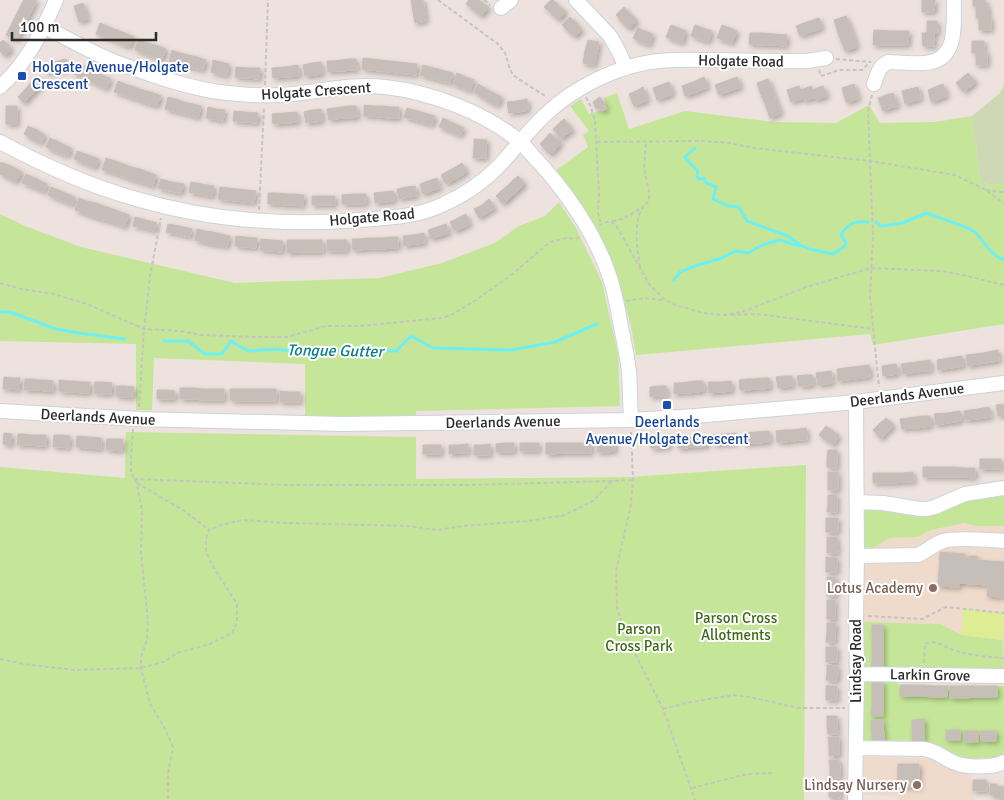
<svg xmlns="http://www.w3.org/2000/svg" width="1004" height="800" viewBox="0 0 1004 800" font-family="Signika,sans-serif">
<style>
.education{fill:#efdbcc}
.green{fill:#c5e698}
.cemetery{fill:#ced8b4}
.pitch{fill:#dded93}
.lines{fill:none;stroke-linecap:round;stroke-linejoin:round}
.stream{stroke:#6deff3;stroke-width:3}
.building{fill:#c6beb9;stroke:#c9beb6;filter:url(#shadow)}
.minor-casing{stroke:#cbd3dd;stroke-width:16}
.path{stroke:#c4c4c4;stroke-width:2;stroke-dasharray:4 2.5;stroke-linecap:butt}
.minor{stroke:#fff;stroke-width:14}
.transit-dot{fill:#1a4fb4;stroke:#fff;stroke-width:2}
.education-dot{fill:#8d6e63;stroke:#fff;stroke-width:2}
.labels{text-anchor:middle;stroke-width:4;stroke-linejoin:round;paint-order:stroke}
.street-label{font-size:15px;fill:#2b2b2b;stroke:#fff}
.transit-label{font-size:15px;fill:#164399;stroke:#fff;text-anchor:start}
.education-label{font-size:15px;fill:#785e54;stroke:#fff;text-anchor:end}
.park-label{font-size:15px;fill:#3d6c18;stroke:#fff}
.water-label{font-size:16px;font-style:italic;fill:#0a7f8b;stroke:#fff}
</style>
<defs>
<filter id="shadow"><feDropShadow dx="2.5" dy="2.5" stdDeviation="2.5" flood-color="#0004"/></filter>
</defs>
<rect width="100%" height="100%" fill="#ede2dd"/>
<path class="education" d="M965 523 975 526H1004V640L961 635 940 624 861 622 862 547 873 548 890 538 918 537 931 530Z
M861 757 928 758 952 770 971 774 974 800H897V796L862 795Z"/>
<path class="green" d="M617 93 629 129 685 111 775 122 836 123 869 105 880 123 935 122 972 116 981 183 997 185 1004 182V324L873 345 870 334 636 355 631 326 617 277 593 223 555 171 588 147 583 135 589 131 570 106 581 99 589 114 607 109 604 98Z
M559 202 576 228 602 282 618 354 620 406 416 411V417L305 418V364L154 358 152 410H136V344L0 341V214L25 226 81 247 235 283 380 278 442 263 495 243 519 226 545 216Z
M126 432 416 437V479L629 477 806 465 804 800H0V467L125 478Z
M1004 492V526H975L965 523 931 530 918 537 890 538 873 548 862 547V507L902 511Z
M861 622 940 624 961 635 1003 640 1004 676 856 668Z
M856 681 896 682 900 685 1004 686V754L1000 757 962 759 924 741 856 740Z"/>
<path class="cemetery" d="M1004 85V182L997 185 981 183 972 116 1000 93Z"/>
<path class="pitch" d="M963 609 1004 613 1003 640 961 635Z"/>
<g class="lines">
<path class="stream" d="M695 148 685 157 689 162 698 171 697 175 698 179 704 178 706 183 716 187 713 199 728 206 739 207 747 221 788 236 800 245 809 249 833 254 844 247 846 243 841 234C850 223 853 221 868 222
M876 222 881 226 903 223 926 213C936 217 969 227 975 232 985 242 990 255 1004 260
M674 280 680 272 695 266 722 258 735 251 748 253 762 245 780 240 799 246
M0 312H10L56 329 78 333 125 339
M164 341H188L205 354H222L231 341 248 351 274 349 312 353 347 350 396 351 411 336 433 348 511 350 555 342 597 324"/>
</g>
<path class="building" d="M24 0H37L33 8 22 3Z
M411 0H423L426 21 415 23Z
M469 0H479L489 8 481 16 466 4Z
M551 0H553L559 6 551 13 544 7Z
M922 0H935L934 12H922Z
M973 0H986L985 6H973Z
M22 3 33 8 29 16 18 11Z
M83 3 88 19 79 22 74 6Z
M559 6 566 12 558 20 551 13Z
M976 6H988V18H976Z
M624 7 630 14 622 22 616 15Z
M18 11 29 16 25 24 14 19Z
M630 14 637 21 629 29 622 22Z
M846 16 852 31 839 36 834 20Z
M570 17 576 23 568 31 562 25Z
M819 18 822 28 811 32 807 22Z
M979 18H991V30H979Z
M14 19 25 24 21 32 10 27Z
M927 21H937L938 33H927Z
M807 22 811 32 800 36 796 26Z
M100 23 109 27 104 37 96 34Z
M576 23 582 30 575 37 568 31Z
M671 25 679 28 674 40 666 37Z
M695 25 703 28 699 39 691 36Z
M722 25 730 28 725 41 717 38Z
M10 27 21 32 17 40 6 35Z
M109 27 117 30 113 40 104 37Z
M638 28 645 31 641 42 633 38Z
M679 28 686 31 682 43 674 40Z
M703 28 712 31 708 42 699 39Z
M730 28 737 31 732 43 725 41Z
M117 30 125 33 121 44 113 40Z
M874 30 891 31V45H873Z
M645 31 653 34 649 45 641 42Z
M852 31 857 47 845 51 839 36Z
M891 31H909L908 45H891Z
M125 33 134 37 129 47 121 44Z
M750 33H762V45L749 44Z
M762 33 774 34V45H762Z
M922 33H934V46H923Z
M774 34 787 35 786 46 774 45Z
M138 39 145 42 141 52 135 50Z
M3 40 12 49 5 56 0 51V43Z
M588 40 599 42 597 53 585 51Z
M972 41H984V52L972 53Z
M145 42 152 44 148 55 141 52Z
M152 44 159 46 155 57 148 55Z
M159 46 166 49 162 60 155 57Z
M172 50 180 53 178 63 169 61Z
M585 51 597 53 594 65 583 63Z
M984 52H987V65H976V53Z
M180 53 189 55 186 66 178 63Z
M189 55 197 57 194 68 186 66Z
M197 57 206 60 203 70 194 68Z
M363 58 372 59 371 70 362 69Z
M66 59 68 69 57 71 55 62Z
M349 59H356L357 70H350Z
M349 59 350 70 342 71 341 60Z
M372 59 381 60 380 71 371 70Z
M213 60 221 62 219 74 211 72Z
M341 60 342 71H335L334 61Z
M381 60 390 61 389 72 380 71Z
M327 61H334L335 71 328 72Z
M390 61 399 62 398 73 389 72Z
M55 62 57 71 46 73 44 64Z
M221 62 229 64 227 76 219 74Z
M321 62 322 74 314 75 312 63Z
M399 62 408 63 407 74 398 73Z
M312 63 314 75 305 76 303 65Z
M408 63 417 64 416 75 407 74Z
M78 64 86 67 82 77 74 74Z
M298 65 299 76 286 77 285 67Z
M423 65 430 67 428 77 420 75Z
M86 67 94 71 90 81 82 77Z
M236 67 248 68 247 78 235 77Z
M285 67 286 77 273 78 272 68Z
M430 67 438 69 435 79 428 77Z
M248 68H260L259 79 247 78Z
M438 69 445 71 442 81 435 79Z
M94 71 103 75 98 85 90 81Z
M445 71 453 73 450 83 442 81Z
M457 73 466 77 461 87 453 84Z
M968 73 976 82 970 87 962 78Z
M103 75 111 79 106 89 98 85Z
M36 76 43 83 34 93 27 87Z
M466 77 474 80 470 91 461 87Z
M704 77 708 87 697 92 693 82Z
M737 77 741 87 730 91 726 81Z
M962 78 970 87 964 92 956 83Z
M768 79 772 90 761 95 757 83Z
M118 81 125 84 121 94 114 92Z
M726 81 730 91 719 95 715 85Z
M669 82 673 94 665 97 661 85Z
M693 82 697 92 685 96 682 86Z
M125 84 132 86 129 97 121 94Z
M478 84 490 91 485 99 474 92Z
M854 84 856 91 844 95 842 88Z
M943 84 947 96 939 99 935 87Z
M661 85 665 97 657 100 653 88Z
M132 86 139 89 136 99 129 97Z
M799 86 804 98 791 102 787 90Z
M811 86 815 97 805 101 801 90Z
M823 86 827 96 816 100 812 90Z
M27 87 34 93 24 103 18 97Z
M643 87 648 100 641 103 636 91Z
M918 87 921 99 913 101 910 89Z
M935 87 939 99 931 102 928 90Z
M139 89 147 91 143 102 136 99Z
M910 89 913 101 905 104 902 91Z
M772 90 777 102 766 106 761 95Z
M147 91 154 93 150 104 143 102Z
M490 91 502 97 497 106 485 99Z
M636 91 641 103 634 106 629 94Z
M856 91 859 98 847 103 844 95Z
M154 93 161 96 157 106 150 104Z
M893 93 898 106 890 108 886 95Z
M886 95 890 108 883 111 878 98Z
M168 97 176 99 173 111 165 109Z
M600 97 607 109 602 111 595 107 593 102Z
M176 99 184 102 181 113 173 111Z
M527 99 528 110 519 112 517 101Z
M517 101 519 112 509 113 507 102Z
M184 102 193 104 190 115 181 113Z
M777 102 781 113 770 118 766 106Z
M193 104 201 106 198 118 190 115Z
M364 105 373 106 372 116H364Z
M6 106H17V115H6Z
M349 106H356L358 117 350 118Z
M349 106 350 118H343L342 107Z
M373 106H382L381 117 372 116Z
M382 106 391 107 390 118 381 117Z
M208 107 216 109 215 119 206 118Z
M342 107 343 118 336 119 335 108Z
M391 107H399V118H390Z
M335 108 336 119 329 120 327 109Z
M407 108 414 110 411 119 404 117Z
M216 109 225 110 223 121 215 119Z
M321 109 322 121 314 122 312 110Z
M312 110 314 122 306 123 304 112Z
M414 110 421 112 418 121 411 119Z
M234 111 246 112 245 122 233 121Z
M246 112 258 113 257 123 245 122Z
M297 112 298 122 286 123 285 113Z
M421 112 428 114 425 123 418 121Z
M285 113 286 123 273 124 272 114Z
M428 114 435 116 432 125 425 123Z
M6 115H17V124H6Z
M443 118 453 123 450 131 439 127Z
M564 119 573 130 567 134 558 124Z
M453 123 464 128 460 136 450 131Z
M558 124 567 134 562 139 553 129Z
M28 126 37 130 32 139 24 134Z
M37 130 45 135 41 143 32 139Z
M550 133 561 143 556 149 545 139Z
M50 138 61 143 57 152 46 147Z
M474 139 487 140 486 149 474 148Z
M545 139 556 149 551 155 540 144Z
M61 143 71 148 68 156 57 152Z
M474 148 486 149V158H473Z
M77 151 88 155 84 163 74 159Z
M88 155 99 159 95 168 84 163Z
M106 158 115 161 111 172 102 170Z
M115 161 123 164 119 175 111 172Z
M1 162 8 165 3 175 0 174V164Z
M462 163 467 172 457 178 452 169Z
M123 164 131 167 127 178 119 175Z
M8 165 15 168 10 179 3 175Z
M131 167 140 169 136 181 127 178Z
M15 168 22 172 16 182 10 179Z
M140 169 148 172 144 183 136 181Z
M452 169 457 178 446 184 441 175Z
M148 172 156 175 153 186 144 183Z
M26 174 37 179 33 187 22 183Z
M518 176 525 184 520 189 512 181Z
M437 178 440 188 431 191 428 181Z
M37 179 47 184 44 192 33 187Z
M161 179 172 182 170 191 158 188Z
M428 181 431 191 423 194 420 184Z
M512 181 520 189 514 194 507 186Z
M172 182 184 184 181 193 170 191Z
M191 182 202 184 200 194 189 192Z
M202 184 214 186 212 197 200 194Z
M415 186 417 196 408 197 406 187Z
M507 186 514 194 509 199 501 191Z
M51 187 63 192 60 200 48 195Z
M220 187 229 188 227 200 218 199Z
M406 187 408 197 399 199 397 189Z
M229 188 238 189 236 201 227 200Z
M238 189 247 190 245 202 236 201Z
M247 190 256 191 254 203 245 202Z
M393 191 394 201 384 202V192Z
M501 191 509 199 503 204 496 196Z
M63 192 75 197 72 205 60 200Z
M384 192V202L375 203 374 193Z
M268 193H277V204H268Z
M277 193 286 194 285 205 277 204Z
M286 194H295L294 205H285Z
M295 194 304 195 303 206 294 205Z
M354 194H366V204H354Z
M354 194V204H342V195Z
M312 196H324L323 205H312Z
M324 196H335V205H323Z
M79 198 87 201 83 213 75 210Z
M489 199 495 208 487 213 482 205Z
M87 201 96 203 91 216 83 213Z
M96 203 104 206 100 219 91 216Z
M482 205 487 213 479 218 474 209Z
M104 206 113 209 108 221 100 219Z
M113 209 121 212 117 224 108 221Z
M121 212 129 215 125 227 117 224Z
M466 214 470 224 462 228 458 218Z
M135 217 146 220 144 228 133 226Z
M458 218 462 228 455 231 450 222Z
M146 220 157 223 154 231 144 228Z
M168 224 180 226 178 234 166 232Z
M446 224 449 233 440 236 437 227Z
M180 226 192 229 190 237 178 234Z
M437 227 440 236 431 239 428 230Z
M197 229 205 231 203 242 195 240Z
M205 231 213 232 211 244 203 242Z
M213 232 221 234 219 245 211 244Z
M424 233 425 243 415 244 413 235Z
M221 234 230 236 227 247 219 245Z
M413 235 415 244 404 246 403 236Z
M236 236 246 237 245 247 235 246Z
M246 237 257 238 256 248 245 247Z
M390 237H398V248H391Z
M390 237 391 248 383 249 382 238Z
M367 238H375V249H368Z
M367 238 368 249 360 250V239Z
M375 238H382L383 249H375Z
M261 239 272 240 271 251 260 250Z
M352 239H360V250H353Z
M272 240 283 241 282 252 271 251Z
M287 240H296V252L287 253Z
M296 240H305V252H296Z
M305 240H314V252H305Z
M314 240H322L323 252H314Z
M327 240H337V251H327Z
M337 240H347V251H337Z
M998 350 999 361 985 363 983 353Z
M983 353 985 363 977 364 975 354Z
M975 354 977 364 968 366 966 355Z
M962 356 963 366 951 368 949 358Z
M949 358 951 368 938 370 937 360Z
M930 360 931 371H924L923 361Z
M923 361 924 371 917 372 916 362Z
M916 362 917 372 910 373 909 363Z
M909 363 910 373 903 374 901 364Z
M896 364 898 374 890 375 889 365Z
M869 365 870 377 862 378 861 366Z
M889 365 890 375 883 376 882 366Z
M861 366 862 378 854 379 853 367Z
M853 367 854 379 846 380 845 368Z
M845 368 846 380 838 381 837 369Z
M831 371 833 383 825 384 824 372Z
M824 372 825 384 818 385 816 373Z
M805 375H812L813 385 806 386Z
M805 375 806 386H799L797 376Z
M784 376H792L793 386 785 387Z
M784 376 785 387 778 388 776 377Z
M4 377 12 378 11 389H3Z
M12 378H20L19 390 11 389Z
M762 378H769L770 388 762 389Z
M762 378V389H755L754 379Z
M25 379H32L31 390H24Z
M32 379 39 380 38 390H31Z
M747 379 748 390H740L739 380Z
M747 379H754L755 389 748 390Z
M39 380H46V391L38 390Z
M46 380 53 381V391H46Z
M59 380 67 381 66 392 59 391Z
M67 381H74V392H66Z
M74 381 82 382V393L74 392Z
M695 381H703L704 391 696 392Z
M695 381 696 392 689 393 688 382Z
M731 381 732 391 720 392V382Z
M82 382H90L89 393H82Z
M95 382H103V394L94 393Z
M103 382 112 383 111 394H103Z
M688 382 689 393H682L681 383Z
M708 382H720V392L709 393Z
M674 383H681L682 393 674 394Z
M116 386H125V397L116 396Z
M125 386 134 387 133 397H125Z
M658 386H666L667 396H659Z
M658 386 659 396 650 397V387Z
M180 388H188L187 399H180Z
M188 388H195V399H187Z
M195 388 202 389V400L195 399Z
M202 389H210L209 400H202Z
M210 389H217V400H209Z
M217 389H224V400H217Z
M230 389H237V401L230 400Z
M237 389H245V401H237Z
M245 389H253V401H245Z
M253 389H261V401H253Z
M261 389H268V401H261Z
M268 389H276V401H268Z
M157 390H166V399H157Z
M166 390 175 391V399H166Z
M280 391 290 392V402H280Z
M290 392H300V402H290Z
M1003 404 1004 415 998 416 996 405Z
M989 407 991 417 978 419 977 409Z
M977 409 978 419 965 420 964 411Z
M960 411 961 421 948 423 947 413Z
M947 413 948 423 936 425 934 414Z
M922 416H930L931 426 924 427Z
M922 416 924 427 916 428 915 417Z
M915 417 916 428H909L908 418Z
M886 418 894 426 887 432 879 424Z
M908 418 909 428 902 429 900 419Z
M879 424 887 432 881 439 873 430Z
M826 426 833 431 826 440 819 435Z
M806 428 807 440H800L799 429Z
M799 429 800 440 792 441 791 430Z
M784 430 785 442H777L776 431Z
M784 430H791L792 441 785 442Z
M769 431 770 442 757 443 756 432Z
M833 431 839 436 833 445 826 440Z
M756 432 757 443 744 444 743 433Z
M4 433 12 434 11 445 3 444Z
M736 433V443L725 444 724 434Z
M18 434H25L24 445H17Z
M25 434 32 435 31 445H24Z
M724 434 725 444 714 445 713 435Z
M32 435H39V446L31 445Z
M39 435H46V446H39Z
M54 435H62L61 447H53Z
M62 435 70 436 69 448 61 447Z
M77 436 89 437V448L76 447Z
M706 436 707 446 699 447 698 437Z
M89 437 101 438V449L89 448Z
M691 437 692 447 685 448 684 438Z
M691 437H698L699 447H692Z
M669 438V447L660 448V439Z
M677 438H684L685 448H678Z
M107 439H115L114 450H106Z
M115 439H123L122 451 114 450Z
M651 439H660V448H651Z
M591 442V453H583V443Z
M597 442H606V452H597Z
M606 442H615V451L606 452Z
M505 443H514V452H505Z
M505 443V452H496V444Z
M520 443H529V451H520Z
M529 443H539V451H529Z
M546 443H553V454H546Z
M553 443H561V453L553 454Z
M561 443H568V453H561Z
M568 443H576V453H568Z
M576 443H583V453H576Z
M468 444V453H458V445Z
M490 444V455H482V445Z
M423 445H432V454H423Z
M432 445H441V454H432Z
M449 445H458V453L449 454Z
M474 445H482V455H474Z
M828 450H837V459H827Z
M827 459H837V468L827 467Z
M980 459H990V469H980Z
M990 459H1001V469H990Z
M923 467H933V477H923Z
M933 467H944V477H933Z
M944 467H954V477H944Z
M954 467 965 468V477H954Z
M965 468H975V478L965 477Z
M828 472H838V481H828Z
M913 472 914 482H903V473Z
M873 473H883V483H873Z
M883 473H893V483H883Z
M893 473H903V482L893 483Z
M828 481H838V490H828Z
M828 495H837V503H828Z
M828 503H837V512H827Z
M826 518H838V525H826Z
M826 525H838V532H826Z
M827 537H837V545H827Z
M827 545H837L838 553H827Z
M940 552 965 554V558H969V556H977V560L1004 562V591L1003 597 987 596 988 585 959 583V587L938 586Z
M826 557 837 558V565H826Z
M826 565H837V572H826Z
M827 577H836V586H827Z
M827 586H836V596H827Z
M827 600H835V609H827Z
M827 609H835V619H827Z
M827 623H836L835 632H827Z
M872 625H883V634L872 633Z
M827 632H835V642H826Z
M872 633 883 634V642H872Z
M872 642H883V651H872Z
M826 647H837V655H826Z
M872 651H883V660H872Z
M826 655H837V662H826Z
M872 660H883V669H871Z
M827 665 838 666V673H827Z
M827 673H838L837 681 826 680Z
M872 682H883V691H872Z
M900 685H908V696H900Z
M908 685H916V696H908Z
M916 685H924V696H916Z
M924 685 932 686V697L924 696Z
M826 686H837V693H826Z
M932 686H940V697H932Z
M940 686H948L947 697H940Z
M950 686H958V698H950Z
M958 686H966V698H958Z
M966 686H974V697L966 698Z
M974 686H982V697H974Z
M982 686H989L990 697H982Z
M989 686H997V697H990Z
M872 691H883V699H872Z
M826 693H837V700H826Z
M872 699H883V708H872Z
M872 708H883V716H871Z
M827 716H837V725H827Z
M924 719V727H912V720Z
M871 720H883V727H871Z
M827 725H837L838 734H828Z
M871 727H883L884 734H872Z
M912 727H924V734H912Z
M946 730H953V740H946Z
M953 730H960V740H953Z
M964 731H971V742H964Z
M971 731H978V742H971Z
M981 731H988V741H981Z
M988 731H996V741H988Z
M872 734H884V741H872Z
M912 734H924V741H912Z
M828 737H839V746H829Z
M829 746H839V755L829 756Z
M829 760H839L840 769H830Z
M898 764H919V787L897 786Z
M830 769H840V778H830Z
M973 780H980V791H973Z
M980 780H986L987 791H980Z
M829 782H841L840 790H829Z
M990 784H997V787L1004 786V798H997L996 795H990Z
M829 790H840V798L829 797Z"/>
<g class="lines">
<defs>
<path id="minor" d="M576 0 610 36 619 52 626 68
M501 8 511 0
M45 27C69 39 92 53 118 63 129 67 141 71 152 75 174 82 196 89 219 92 243 95 268 97 292 94 323 91 354 83 385 87 430 92 484 112 519 141 524 145 529 151 533 156 564 188 595 233 609 275 615 292 618 309 621 327 624 341 627 356 629 371 630 387 630 403 631 420
M874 84C877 75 879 66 888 62 900 62 912 64 924 63 959 61 953 26 954 0
M0 87C27 63 42 32 56 0
M0 142C43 165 87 185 133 198 206 220 283 226 359 220 388 218 418 217 444 204 464 195 483 182 498 167 514 150 528 131 545 115 574 87 619 65 658 61 680 59 702 60 724 60 752 61 780 61 807 61L826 58
M0 411 139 419 342 424 631 420 695 416 856 402 1004 383
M857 502 883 503 920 509H927L935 507 965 494 1004 488
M857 556 918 555C927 551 934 544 943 541 956 537 989 540 1004 541
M857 674 1004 676
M856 748 924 749C937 751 942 757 953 762 965 768 992 768 1004 762
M855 800 857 674 856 616 857 556 856 402"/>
</defs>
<use href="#minor" class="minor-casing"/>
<path class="path" d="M438 0 498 44 505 53 510 69 513 75 520 80 547 97
M484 0 490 5
M836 59 871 62
M819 70 821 76 839 70H862L869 63
M265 85 268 0
M872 95 868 110 873 236 870 297 879 387
M586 97 591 107 595 122 599 194 598 213 601 224
M597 142 701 141 730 143 754 148 870 161 955 175 984 189 1004 203
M986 190 998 192H1004
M259 210 264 107
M612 221C625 220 632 213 643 207
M599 226C607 221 611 220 617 227L649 284 665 300 675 305 703 313 724 315 745 311 806 287 871 268 942 271 967 276 1004 285
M640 267C637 250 633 221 643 207 645 204 647 203 649 201V192L644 167 646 141
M0 283 21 289 54 294 87 304 144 329 180 331 201 335 254 337H287L326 326H360L442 318 453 314 476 300 510 276 550 242 566 238 575 239 579 237
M626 301 645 298 664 300
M731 315 758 314 873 329
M139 407 144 329 150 276 161 218
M133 429 131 458V473L137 483 142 511 141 553 148 621 147 639 141 657V668L150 704 164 727 173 747 168 773V800
M631 432 633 480 631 505 616 571 617 607 625 634 663 709 695 800
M134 479 290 485H466L612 481 633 480
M137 483 183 510 209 530
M868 616 922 619 946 607 1004 613
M0 659 23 664 74 670 141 668 166 661 177 653 210 644 232 633 237 623V604L214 568 206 552V538L209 530 221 525 242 520 288 523 406 526 438 530 463 526 528 521 565 515 593 501 612 481
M924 663 925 644C934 639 941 645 950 649 967 655 986 657 1004 658
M663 709 686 703 733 695 750 697 798 708H845
M692 788 747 774 772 773"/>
<use href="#minor" class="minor"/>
</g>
<g class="transit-dot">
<rect x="17" y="71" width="10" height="10" rx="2.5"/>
<rect x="662" y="400" width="10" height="10" rx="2.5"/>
</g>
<g class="education-dot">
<circle cx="933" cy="588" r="5"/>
<circle cx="917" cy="785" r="5"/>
</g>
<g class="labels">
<g class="street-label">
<text transform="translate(741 61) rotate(1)" y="5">Holgate Road</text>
<text transform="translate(316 91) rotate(-4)" y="5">Holgate Crescent</text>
<text transform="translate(372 217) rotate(-5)" y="5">Holgate Road</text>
<text transform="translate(907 395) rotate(-7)" y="5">Deerlands Avenue</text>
<text transform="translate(98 417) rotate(3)" y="5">Deerlands Avenue</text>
<text transform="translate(503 422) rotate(-1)" y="5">Deerlands Avenue</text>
<text transform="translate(856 661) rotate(-90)" y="5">Lindsay Road</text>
<text transform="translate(930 675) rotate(1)" y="5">Larkin Grove</text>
</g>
<g class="transit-label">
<text x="32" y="72">Holgate Avenue/Holgate<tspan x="32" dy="17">Crescent</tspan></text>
<text x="667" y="427" text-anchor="middle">Deerlands<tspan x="667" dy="17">Avenue/Holgate Crescent</tspan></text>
</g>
<g class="education-label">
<text x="923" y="593">Lotus Academy</text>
<text x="907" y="790">Lindsay Nursery</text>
</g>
<g class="park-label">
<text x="736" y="623">Parson Cross<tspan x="736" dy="17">Allotments</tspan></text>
<text x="639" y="634">Parson<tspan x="639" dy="17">Cross Park</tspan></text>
</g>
<g class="water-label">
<text transform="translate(335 350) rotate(1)" y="6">Tongue Gutter</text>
</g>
</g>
<path d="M12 32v8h144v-8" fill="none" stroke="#2b2b2b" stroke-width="2.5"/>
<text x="20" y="32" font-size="15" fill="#2b2b2b" stroke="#ffffff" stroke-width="4" paint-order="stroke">100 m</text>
</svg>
